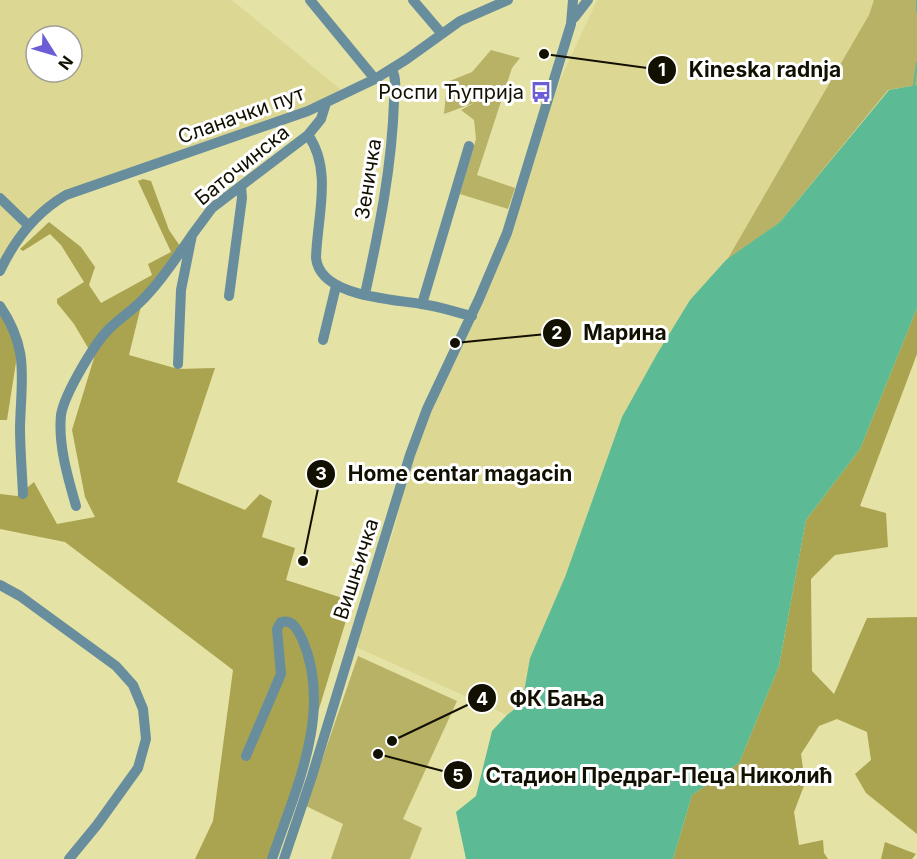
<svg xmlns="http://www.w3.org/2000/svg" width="917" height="859" viewBox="0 0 917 859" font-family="Inter,sans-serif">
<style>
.built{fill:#dcd894;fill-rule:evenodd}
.green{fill:#b8b267}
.forest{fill:#aaa34f}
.water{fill:#5cba94}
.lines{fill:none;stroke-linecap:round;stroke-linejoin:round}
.stream{stroke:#5cba94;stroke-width:2}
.minor{stroke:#688e9e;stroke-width:10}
.labels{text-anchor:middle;stroke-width:6;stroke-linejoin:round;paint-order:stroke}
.poi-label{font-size:20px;fill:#121000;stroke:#fff;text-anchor:end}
.street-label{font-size:20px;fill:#121000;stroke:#fff}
.leader{fill:none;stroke:#121000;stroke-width:2}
.callout-dot{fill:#121000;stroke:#fff;stroke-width:2}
.mark-label{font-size:18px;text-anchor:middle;font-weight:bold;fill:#fff}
.callout-label{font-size:21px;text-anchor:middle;font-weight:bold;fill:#121000;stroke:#fff;stroke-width:6;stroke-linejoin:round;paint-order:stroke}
</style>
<rect width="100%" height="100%" fill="#e5e2a5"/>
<path class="built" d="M0 0H232L346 94 49 206 0 271ZM36 36H72V72H36Z
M597 0H917V85L888 90 780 222 726 260 690 300 622 417 565 577 530 658 522 703 507 715 356 647 396 523 407 473 432 404 473 317 555 91Z"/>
<path class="green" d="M874 0H917V85L888 90 780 222 727 260 869 15Z
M491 50 520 58 512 68 477 175 515 188 508 209 460 194 476 139 474 120 461 110 474 103 444 114 447 82 472 72Z
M358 656 457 701 403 819 422 828 410 859H331L343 824 306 806Z"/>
<path class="forest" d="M143 179 151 181 169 230 180 246 144 294 129 355 178 369 215 368 177 482 245 510 260 494 272 501 262 537 295 548 286 580 352 601 273 859H195L213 821 233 670 65 542 0 529V494L17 496 34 482 57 524 95 517 85 497 72 430 94 358 74 324 57 303V299L84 282 61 245 50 234 23 251 20 249 49 222 81 247 95 267 89 285 101 303 152 275 148 264 171 252 138 181Z
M0 306 19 343 7 420H0Z
M917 308V354L860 506 886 513 888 547 835 555 811 579 812 671 834 694 867 618 917 617V834L866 793 855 774 871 760 867 732 837 719 819 726 801 754 805 783 794 812 799 845 823 840 824 853 828 859H673L692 795 739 763 779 666 806 520 860 449Z
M885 842 916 854 912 859H881Z"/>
<path class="water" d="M917 85V308L860 449 806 520 779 666 739 763 692 795 673 859H466L456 812 476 796 492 731 507 715 522 703 530 658 565 577 622 417 657 354 690 300 726 260 780 222 889 90Z"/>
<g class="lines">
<path class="stream" d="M917 0V12
M914 86 917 63"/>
<path class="minor" d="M310 0 375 79
M413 0 442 34
M574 18 588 0
M326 103 321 119 308 135C333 170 317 218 316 258 320 297 393 299 421 304 438 306 455 312 472 316
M0 198 28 225
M0 271C15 239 35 213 66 195L308 111 375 79 407 59 460 21 508 0
M365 294C379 230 392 167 394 101 395 91 397 79 392 70
M229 296 242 198 241 186
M422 304 469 146
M0 306C30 350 21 379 20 428 20 450 22 472 23 494
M323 340 336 286
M178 364 181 290 192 235 212 208 308 135
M76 506C68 478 58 445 61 415 64 395 95 342 110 328 123 316 137 307 148 294 165 276 178 255 192 235
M0 585 20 596 116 666 133 685 143 709 146 739 138 768 97 825 69 859
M246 756 281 674 277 629 281 622C294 619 298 631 303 641 333 713 295 790 272 859
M284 859 312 776 410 455 427 409 479 299 507 233 571 24 573 0"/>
</g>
<defs>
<symbol id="bus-bare" viewBox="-9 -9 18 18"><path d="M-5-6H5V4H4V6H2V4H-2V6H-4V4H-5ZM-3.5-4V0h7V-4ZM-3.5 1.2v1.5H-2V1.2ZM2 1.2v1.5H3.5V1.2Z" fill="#6c5dd7" stroke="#fff" stroke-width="2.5" paint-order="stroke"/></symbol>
</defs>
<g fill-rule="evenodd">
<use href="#bus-bare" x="526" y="77" width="30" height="30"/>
</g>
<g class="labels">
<g class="poi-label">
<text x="524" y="99">Роспи Ћуприја</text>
</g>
<g class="street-label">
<text transform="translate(241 115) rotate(-20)" y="7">Сланачки пут</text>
<text transform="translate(242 165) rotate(-39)" y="7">Баточинска</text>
<text transform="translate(368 179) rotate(-81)" y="7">Зеничка</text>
<text transform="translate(356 569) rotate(-72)" y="7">Вишњичка</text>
</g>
</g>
<path class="leader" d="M544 54L662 70M455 343L557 333M303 561L321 474M392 741L482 698M378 754L458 775"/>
<g class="callout-dot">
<circle cx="544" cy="54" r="6"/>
<circle cx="455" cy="343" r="6"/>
<circle cx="303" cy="561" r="6"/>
<circle cx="392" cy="741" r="6"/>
<circle cx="378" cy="754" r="6"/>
<circle cx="662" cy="70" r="15"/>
<circle cx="557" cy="333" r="15"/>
<circle cx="321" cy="474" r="15"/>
<circle cx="482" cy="698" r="15"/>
<circle cx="458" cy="775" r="15"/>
</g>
<g class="mark-label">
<text x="662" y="76">1</text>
<text x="557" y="339">2</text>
<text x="321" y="480">3</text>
<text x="482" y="705">4</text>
<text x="458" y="782">5</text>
</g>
<g class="callout-label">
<text x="765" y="77">Kineska radnja</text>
<text x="625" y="340">Марина</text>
<text x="460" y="481">Home centar magacin</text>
<text x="557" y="706">ФК Бања</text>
<text x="659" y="783">Стадион Предраг-Пеца Николић</text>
</g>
<g transform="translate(54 54) rotate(127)"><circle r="28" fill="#ffffff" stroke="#a09f99" stroke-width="1.5"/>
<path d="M0-4.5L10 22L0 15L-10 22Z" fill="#6c5dd7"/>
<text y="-9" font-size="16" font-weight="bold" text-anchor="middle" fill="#121000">N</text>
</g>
</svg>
